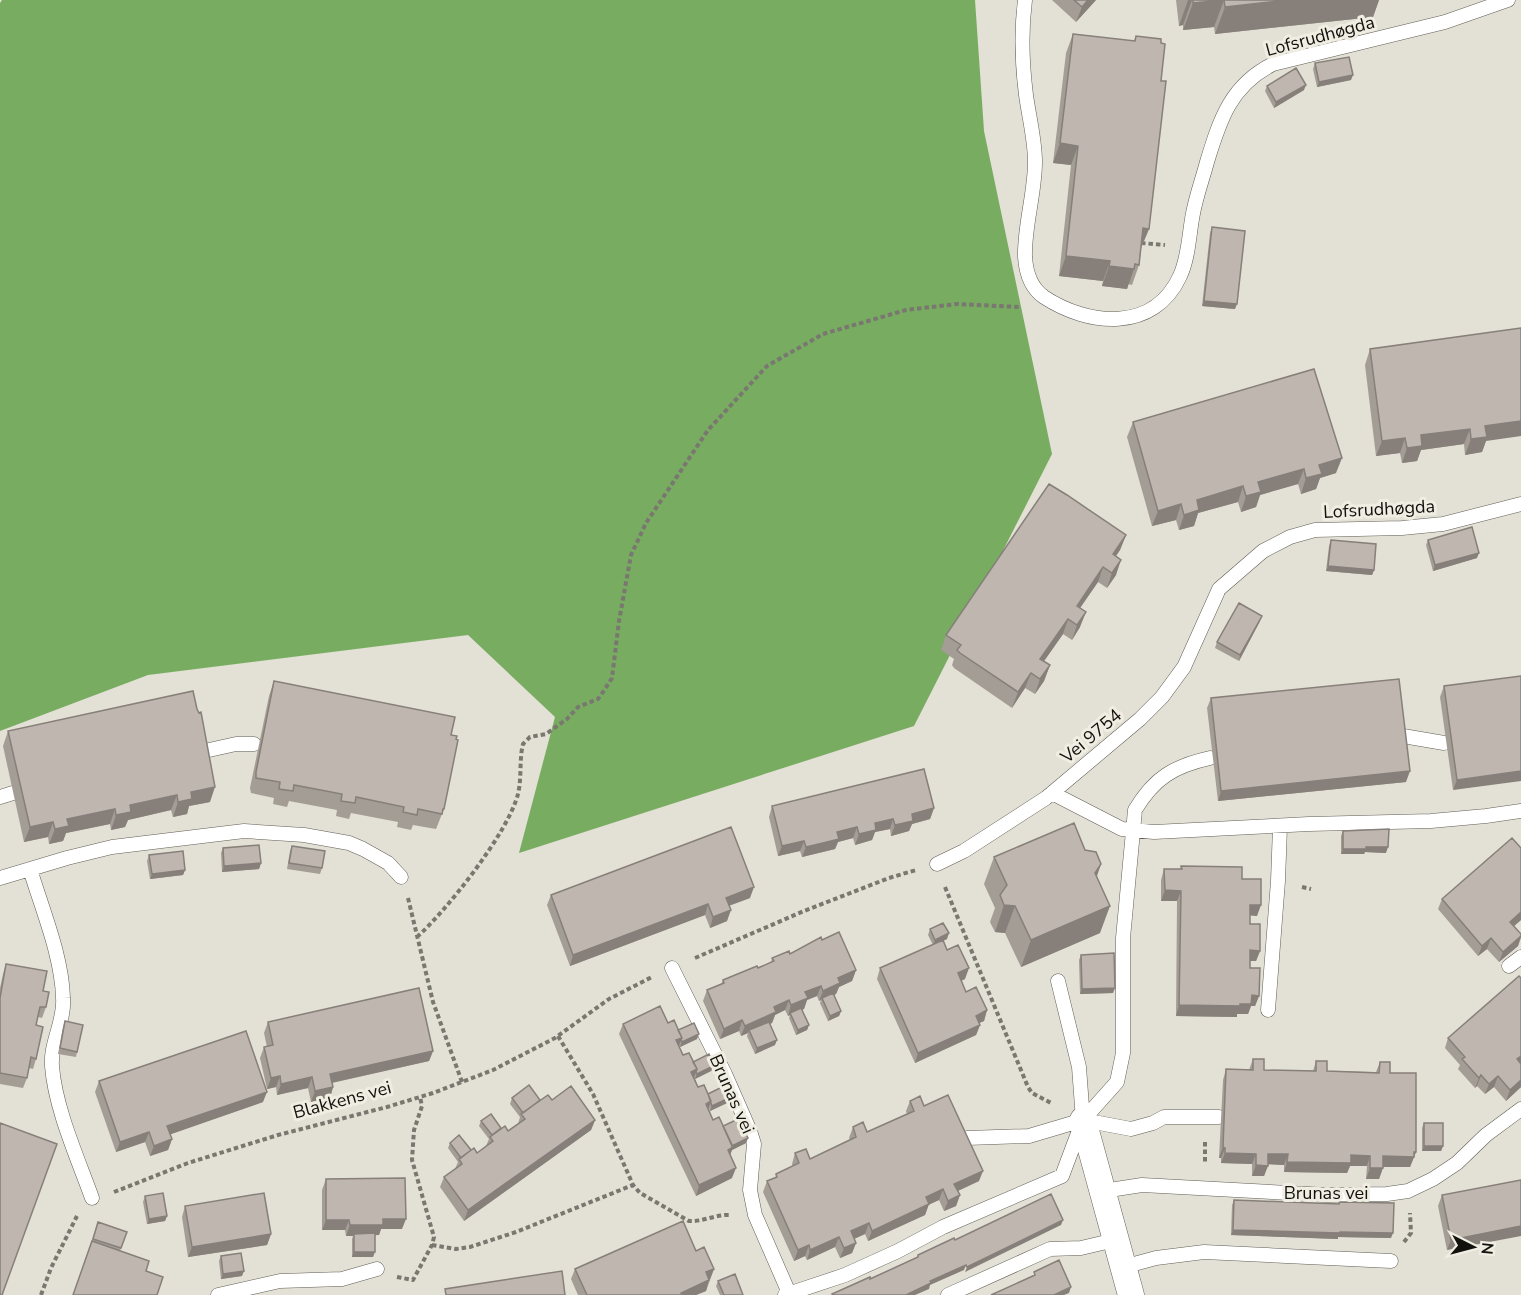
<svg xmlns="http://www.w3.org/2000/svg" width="1521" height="1295" viewBox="0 0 1521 1295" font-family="'Nunito Sans',sans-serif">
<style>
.forest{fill:#78ac61}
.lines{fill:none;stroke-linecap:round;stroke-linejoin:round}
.lane-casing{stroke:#605e55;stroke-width:15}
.street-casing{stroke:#605e55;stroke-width:27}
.path{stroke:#797770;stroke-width:4;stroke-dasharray:4.5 3;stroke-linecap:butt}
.lane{stroke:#fff;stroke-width:14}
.street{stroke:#fff;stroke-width:26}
.wall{fill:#a49d96}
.shaded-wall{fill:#867f7a}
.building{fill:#bfb6af;stroke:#867f7a;stroke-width:1.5}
.labels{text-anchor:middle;stroke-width:6;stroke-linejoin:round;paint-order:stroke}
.street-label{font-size:18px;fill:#12110e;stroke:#f0ede2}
</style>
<rect width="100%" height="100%" fill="#e3e0d5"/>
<path class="forest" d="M2 0H975L984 131 1052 454 914 726 519 853 555 717 468 635 148 675 0 731V3Z"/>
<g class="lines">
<defs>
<path id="lane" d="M1025 0C1021 31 1022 63 1026 95 1029 117 1035 140 1035 162 1035 193 1024 227 1025 257 1026 272 1031 288 1044 297 1088 326 1154 333 1180 276 1188 259 1189 237 1192 219 1195 199 1202 181 1207 162 1220 119 1231 85 1273 64L1445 22 1508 0
M1403 736 1444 743
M200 752 236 744H254
M1052 793 1122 829 1154 832 1309 824 1431 821 1486 816 1521 811
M0 797 13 793
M937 864 964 851 1046 798 1140 719 1162 697 1184 667 1219 589 1263 551 1290 537 1315 530 1402 528 1443 524 1521 504
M30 869C42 909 62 956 63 998 65 1021 50 1043 52 1066 55 1108 78 1159 92 1198
M0 878 67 858 112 847 244 831 304 835 349 843 363 849 388 863 401 877
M1509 966 1521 957
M672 968 725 1074 750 1131 754 1144 750 1190 755 1215 789 1293
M1058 981 1079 1067 1083 1120
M1268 1010 1278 881 1280 827
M967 1138 1029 1136 1083 1120 1131 1129 1153 1123 1164 1117H1219
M1103 1191 1142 1185 1327 1195 1387 1194 1408 1191 1433 1179 1457 1163 1486 1135 1521 1109
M1123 1267 1156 1258 1204 1252 1391 1261
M218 1295 280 1281 342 1279 377 1269
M785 1295 845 1275 898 1251 943 1227 1062 1176 1083 1120 1117 1082 1123 1053V938L1135 810C1154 778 1174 766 1210 758
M948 1295 1050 1249 1081 1248 1115 1240"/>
<path id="street" d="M1083 1120 1131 1295"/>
</defs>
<use href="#lane" class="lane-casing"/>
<use href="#street" class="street-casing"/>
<path class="path" d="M1141 243 1165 245
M945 887 1028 1087 1032 1093 1053 1104
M1302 887 1311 889
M408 898 433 1002 462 1082
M417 937C447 910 508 833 518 794 522 777 519 760 523 744L530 737 546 734 567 719 578 707 598 699 603 692 612 678 619 621 631 555 646 523 708 430 767 366 823 334 906 310 957 304 1019 307
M695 958 804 911 889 878 916 870
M558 1036 593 1094 633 1185 640 1193 689 1221C703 1222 716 1214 731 1215
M1205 1142V1164
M114 1192 188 1163 278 1135 387 1107 433 1093 493 1070 555 1038 609 999 652 977
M1404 1242 1411 1233 1410 1213
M432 1245 456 1249 470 1247 516 1232 633 1185
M397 1277 413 1280 432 1245 434 1237 412 1160 414 1130 422 1106 420 1097
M41 1295 51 1268 77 1216"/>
<use href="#lane" class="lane"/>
<use href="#street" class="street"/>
</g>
<path class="wall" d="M1052 0H1096L1076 22Z
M1176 0H1379L1373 17 1215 34 1214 27 1183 30V25L1179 26Z
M1073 34 1134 41 1136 36 1161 81 1149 229 1141 248 1139 265 1132 285 1128 284 1127 289 1102 286 1103 281 1059 276 1071 165 1053 163 1066 53Z
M1315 63 1351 80 1317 87 1313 69Z
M1267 86 1304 90 1274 108 1265 91Z
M1212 227 1235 309 1202 306 1210 233Z
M1370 349 1486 441 1482 452 1465 455 1464 444 1421 450 1417 461 1402 463 1400 453 1376 456 1365 365Z
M1133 422 1336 473 1320 478 1316 489 1301 494 1298 484 1260 495 1256 507 1241 512 1238 502 1198 513 1194 526 1179 530 1176 520 1152 526 1127 437Z
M1126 535 1120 550 1116 556V575L1107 588 1098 582 1080 608V627L1072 640 1063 634 1044 661 1050 665 1044 681 1035 694 1025 688 1012 708 954 668 952 665 954 659 941 650 946 635Z
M1331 540 1374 570 1372 575 1326 571 1329 546Z
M1428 540 1477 558 1433 571 1426 545Z
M1260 621 1239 661 1215 648 1217 642Z
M1521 676 1453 790 1440 697 1444 686Z
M274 681 451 735 444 809 436 829 413 825 411 830 397 827 398 822 351 813 349 819 336 816 337 810 289 801 287 807 273 804 274 798 251 793 250 788 269 696Z
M1211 698 1406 782 1218 801 1207 708Z
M8 731 210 802 189 806 187 814 173 817 171 810 128 820 125 827 111 830 110 824 66 833 63 841 49 844 48 837 24 842 3 746Z
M772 806 934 808 930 819 912 824 909 831 891 836 890 829 875 832 872 840 855 845 853 838 838 842 835 849 802 857 800 851 778 856 769 817Z
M1343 831 1386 853 1365 852 1364 854H1341V836Z
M292 846 322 868 320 874 287 869 290 851Z
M223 848 261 863 259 869 222 872 221 853Z
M149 855 185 870 183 875 150 879 147 861Z
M994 857 1096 877 1100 933 1021 967 1005 933 995 932 990 922 995 908 984 884Z
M1181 866 1242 879 1257 916 1250 915V924L1260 951 1256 961H1250V968L1259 996 1255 1006H1251L1248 1014H1237V1017L1176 1016 1177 901H1161V880L1164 869H1180Z
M551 895 750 898 729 906 727 921 710 928 705 915 570 966 547 905Z
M1442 899 1521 920 1514 926 1521 934V938L1518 946 1499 962 1487 949 1478 956 1438 909Z
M930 929 947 939 943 941 947 950 965 979 961 981 966 992 987 1010 984 1021 979 1023 980 1025 976 1035 915 1063 877 979 880 968 933 945 928 935Z
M822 940 856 970 852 981 839 987 836 994 834 995 841 1011 839 1016 828 1021 820 1003 821 1000 819 1001 817 996 807 1000 804 1009 802 1010 809 1025 807 1030 796 1035 789 1018 790 1015 788 1016 785 1010 775 1015 772 1023 770 1024 775 1045 755 1054 747 1036 748 1033 741 1036 739 1031 720 1039 703 1001 707 990 721 984 723 980 771 963 772 958 790 954Z
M1081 955 1113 993 1080 994 1079 960Z
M6 964 43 991 46 1007 42 1018 38 1017 36 1025V1059L33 1069 29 1068 27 1078 23 1088 0 1084V988L3 974Z
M65 1021 77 1052 76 1057 58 1054 63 1027Z
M268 1022 433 1051 429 1061 332 1083 333 1087 330 1098 311 1102 308 1088 277 1095 276 1087 267 1089 260 1058 264 1047H267L264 1033Z
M668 1023 678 1030 697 1039 680 1047 679 1045V1046L683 1055 693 1062 713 1070 695 1079 698 1087 708 1094 727 1103 710 1111 709 1108 708 1109 713 1120 723 1126 748 1138 746 1143 732 1150 730 1155 732 1178 696 1196 619 1034 623 1024Z
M1448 1038 1520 1063 1521 1087 1506 1101 1494 1087 1485 1094 1477 1086 1475 1088 1458 1069 1460 1065 1445 1048Z
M1253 1059 1264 1070 1313 1071 1316 1061 1327 1071 1376 1072 1380 1062 1390 1073 1416 1152 1410 1167H1383L1379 1179H1366L1367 1166H1350L1347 1173 1284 1172V1165L1268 1164 1264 1176H1252V1164L1221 1163V1158H1219L1223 1080 1226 1069 1249 1070Z
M99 1081 263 1102 170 1134 172 1139 168 1150 150 1156 145 1142 116 1152 95 1092Z
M512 1098 540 1100H552L595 1120 591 1130 464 1221 440 1187 444 1177 455 1169 458 1162 448 1148 450 1143 477 1153 486 1146 489 1139 479 1126 481 1121 508 1131 518 1124 520 1117 510 1104Z
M910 1101 924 1106 979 1181 958 1191 960 1195 956 1206 944 1211 939 1200 929 1204 925 1215 868 1241 865 1234 854 1239 856 1243 852 1253 840 1258 835 1247 807 1260 805 1256 794 1261 763 1192 767 1181 775 1178 776 1174 793 1167 792 1164 795 1153 810 1159 850 1140 849 1138 853 1127 867 1132 907 1114 906 1111Z
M1424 1123 1443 1146 1441 1151H1422V1128Z
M326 1179 402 1229H381L379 1235H375L373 1257H352V1239L353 1236H346L345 1230H322V1190Z
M1521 1180 1447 1250 1438 1206 1442 1195Z
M145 1196 167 1216 165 1221 147 1224 143 1202Z
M1234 1200 1338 1204 1391 1238 1338 1237V1239L1231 1235 1232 1205Z
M185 1206 271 1234 267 1245 188 1257 182 1217Z
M98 1222 127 1232 120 1251 146 1271 73 1295Z
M696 1251 714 1269 706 1291 696 1295H578L571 1279 575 1269Z
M221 1256 242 1276 221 1279 219 1261Z
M718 1281 743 1295H720L716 1286Z"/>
<path class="shaded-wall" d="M1088 0H1096L1076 22 1082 7Z
M1188 0H1192L1183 25 1179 26Z
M1224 0 1214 27 1183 30 1193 3Z
M1287 0H1379L1373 17 1215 34 1225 7Z
M1353 75 1351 80 1317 87 1319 82Z
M1306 85 1304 90 1274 108 1276 102Z
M1060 143 1078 146 1071 165 1053 163Z
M1143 228 1149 229 1141 248Z
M1066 256 1110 261 1103 281 1059 276Z
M1109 266 1134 269 1127 289 1102 286Z
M1204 301 1237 304 1235 309 1202 306Z
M1521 421V436L1486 441 1482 452 1465 455 1471 439 1485 426Z
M1470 429 1464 444 1421 450 1417 461 1402 463 1407 448 1421 435Z
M1405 438 1400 453 1376 456 1382 441Z
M1342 458 1336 473 1320 478 1316 489 1301 494 1306 478 1319 465Z
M1304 469 1298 484 1260 495 1256 507 1241 512 1246 496 1258 482Z
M1243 486 1238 502 1198 513 1194 526 1179 530 1184 515 1197 500Z
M1181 504 1176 520 1152 526 1158 511Z
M1126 535 1120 550 1107 569 1113 554Z
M1479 553 1477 558 1433 571 1435 565Z
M1121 560 1116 575 1107 588 1112 573Z
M1328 566 1374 570 1372 575 1326 571Z
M1103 567 1098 582 1071 621 1077 606Z
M1086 612 1080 627 1072 640 1077 625Z
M1262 616 1260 621 1239 661 1240 655Z
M1068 619 1063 634 1035 674 1040 659Z
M1050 665 1044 681 1035 694 1040 679Z
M1031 673 1025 688 1012 708 1018 692Z
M1410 771 1406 782 1218 801 1221 791Z
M1521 771V781L1453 790 1457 780Z
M215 787 210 802 189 806 187 814 173 817 178 802 191 792Z
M177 795 171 810 128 820 125 827 111 830 116 815 130 805Z
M934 808 930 819 912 824 909 831 891 836 895 825 912 814Z
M115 809 110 824 66 833 63 841 49 844 55 829 67 819Z
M893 819 890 829 875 832 872 840 855 845 859 834 875 823Z
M53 822 48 837 24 842 30 827Z
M857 827 853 838 838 842 835 849 802 857 806 847 837 832Z
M804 841 800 851 778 856 782 846Z
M1366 847H1388L1386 853 1365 852 1364 854H1341L1343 849Z
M261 863 259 869 222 872 224 866Z
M1101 864 1092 891 1095 873Z
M185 870 183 875 150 879 152 874Z
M754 887 750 898 722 908 726 898Z
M1165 890 1181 891 1177 901H1161Z
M708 904 705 915 570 966 573 955Z
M1004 905 1015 906 1005 933 995 932Z
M1250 905H1261L1257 916 1246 915Z
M1110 906 1100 933 1021 967 1031 940Z
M731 910 727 921 710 928 713 917Z
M1521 912V920L1507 932 1510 922Z
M949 933 947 939 933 945 935 940Z
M1521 936 1518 946 1499 962 1503 952Z
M1491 938 1487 949 1478 956 1482 946Z
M1250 950 1260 951 1256 961H1246Z
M969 968 965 979 954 984 958 973Z
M856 970 852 981 839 987 836 994 823 1000 822 998 821 1000 819 1001 823 991 838 978Z
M821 986 817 996 807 1000 804 1009 791 1014 790 1013V1015L788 1016 791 1005 805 992Z
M1115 988 1113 993 1080 994 1082 989Z
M1252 995 1259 996 1255 1006H1251L1248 1014H1237V1017L1176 1016 1179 1005 1240 1004Z
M789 1000 785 1010 775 1015 772 1023 750 1032 749 1030 748 1033 741 1036 745 1026 774 1007Z
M987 1010 984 1021 972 1026 976 1016Z
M841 1011 839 1016 828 1021 830 1016Z
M742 1020 739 1031 720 1039 724 1029Z
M809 1025 807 1030 796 1035 798 1030Z
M980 1025 976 1035 915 1063 918 1053Z
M699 1034 697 1039 680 1047 682 1042Z
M682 1038 678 1048 676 1040Z
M777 1040 775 1045 755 1054 757 1048Z
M433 1051 429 1061 326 1084 330 1074Z
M1521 1056V1063L1513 1070 1517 1059Z
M715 1065 713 1070 695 1079 697 1074Z
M697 1069 693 1080 691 1072Z
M1481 1075 1477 1086 1475 1088 1479 1078Z
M280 1076 276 1087 267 1089 271 1078Z
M1498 1076 1494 1087 1485 1094 1489 1084Z
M312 1077 308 1088 277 1095 281 1084Z
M1521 1080V1087L1506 1101 1510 1090Z
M333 1087 330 1098 311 1102 315 1091Z
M267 1092 263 1102 163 1137 167 1126Z
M729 1098 727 1103 710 1111 712 1106Z
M711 1101 707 1112 706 1104Z
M595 1120 591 1130 464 1221 468 1210Z
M149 1132 145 1142 116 1152 120 1142Z
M748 1138 746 1143 732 1150 729 1158 728 1150 731 1146Z
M172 1139 168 1150 150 1156 154 1146Z
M1424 1146H1443L1441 1151H1422Z
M1223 1147 1225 1148 1221 1158H1219Z
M1416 1152 1410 1167H1379L1383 1156Z
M1225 1153 1256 1154 1252 1164 1221 1163Z
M1268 1154H1288L1284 1165 1264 1164Z
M1351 1155 1370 1156 1367 1166H1350L1347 1173 1284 1172 1287 1162Z
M1256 1165 1268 1166 1264 1176H1252Z
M736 1168 732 1178 696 1196 699 1185Z
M1370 1168H1383L1379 1179H1366Z
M983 1171 979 1181 951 1194 954 1184Z
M943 1189 939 1200 922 1208 926 1197Z
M960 1195 956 1206 944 1211 948 1201Z
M929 1204 925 1215 868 1241 872 1231Z
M167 1216 165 1221 147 1224 149 1219Z
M383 1219H406L402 1229H381L379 1235 354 1236V1234L353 1236H346L350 1225Z
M326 1220H349L345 1230H322Z
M1063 1220 1061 1225 965 1272 967 1267Z
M869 1223 865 1234 847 1242 851 1231Z
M1521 1226V1236L1447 1250 1451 1240Z
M1233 1230 1340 1232 1393 1233 1391 1238 1338 1237V1239L1231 1235Z
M271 1234 267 1245 188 1257 192 1247Z
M839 1237 835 1247 807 1260 810 1250Z
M856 1243 852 1253 840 1258 844 1248Z
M809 1245 805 1256 794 1261 798 1250Z
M354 1252H375L373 1257H352Z
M966 1265 964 1270 930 1285 929 1289 915 1295H906L930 1281Z
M714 1269 710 1279 702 1283 706 1272Z
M244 1271 242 1276 221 1279 223 1274Z
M709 1280 706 1291 696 1295H680L681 1293Z
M1071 1287 1069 1293 1064 1295H1054Z"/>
<path class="building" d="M1074 0H1088L1082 7Z
M1193 0H1224L1193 3Z
M1224 0H1287L1225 7Z
M1073 34 1135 41 1136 36 1161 39V43L1165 44 1161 81H1166L1149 229 1143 228 1139 265 1135 264 1134 269 1109 266 1110 261 1066 256 1078 146 1060 143Z
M1349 57 1353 75 1319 82 1315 63Z
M1296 68 1306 85 1276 102 1267 86Z
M1212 227 1245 231 1237 304 1204 301Z
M1521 328V421L1485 426 1487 437 1471 439 1470 429 1421 435 1422 446 1407 448 1405 438 1382 441 1370 349Z
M1314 369 1342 458 1319 465 1322 474 1306 478 1304 469 1258 482 1261 492 1246 496 1243 486 1197 500 1199 510 1184 515 1181 504 1158 511 1133 422Z
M1049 484 1067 495 1126 535 1113 554 1121 560 1112 573 1103 567 1077 606 1086 612 1077 625 1068 619 1040 659 1050 665 1040 679 1031 673 1018 692 960 653 957 650 961 645 946 635Z
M1472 527 1479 553 1435 565 1428 540Z
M1331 540 1376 544 1374 570 1328 566Z
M1239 603 1262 616 1240 655 1217 642Z
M1521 676V771L1457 780 1444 686Z
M1399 679 1410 771 1221 791 1211 698Z
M274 681 455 717 451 735 457 736 456 739 458 740 444 809H443L442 814 418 809 417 815 403 812 404 807 356 797 355 803 341 801 342 794 294 785 293 791 279 789 280 782 256 778V772Z
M193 691 197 709 199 713 201 712 215 787 191 792 192 799 178 802 177 795 130 805 131 812 116 815 115 809 67 819 69 826 55 829 53 822 30 827 8 731Z
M924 769 934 808 912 814 913 821 895 825 893 819 875 823 876 830 859 834 857 827 837 832 839 839 823 843 806 847 804 841 782 846 772 806Z
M1074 823 1085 850 1096 852 1101 864 1095 873 1110 906 1031 940 1015 906 1004 905 1000 895 1007 885 994 857Z
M731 827 754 887 726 898 731 910 713 917 708 904 573 955 551 895Z
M1389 829 1388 847H1366V849H1343V831Z
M1512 838 1521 848V912L1510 922 1521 934V936L1503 952 1491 938 1482 946 1442 899Z
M259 845 261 863 224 866 223 848Z
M292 846 325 851 322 868 289 863Z
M183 851 185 870 152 874 149 855Z
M1181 866 1242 867V879H1261V905H1250V924H1260V951L1250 950V968H1260L1259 996 1252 995 1251 1004H1240V1006L1179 1005 1181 891 1165 890 1164 869H1182Z
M943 923 949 933 935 940 930 929Z
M839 932 856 970 838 978 840 983 823 991 821 986 805 992 808 998 791 1005 789 1000 774 1007 776 1012 745 1026 742 1020 724 1029 707 990 724 983 723 980 757 966 758 968 774 961 772 958 789 951 790 954 821 937 822 940Z
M943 940 947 950 958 945 969 968 958 973 966 992 976 987 987 1010 976 1016 980 1025 918 1053 880 968Z
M1114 953 1115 988 1082 989 1081 955Z
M6 964 47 971 43 991 49 992 46 1007H40L36 1025 43 1027 36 1059 31 1057 27 1078 0 1073V998Z
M1519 976 1521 978V1056L1517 1059 1521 1064V1080L1510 1090 1498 1076 1489 1084 1481 1075 1479 1078 1462 1059 1465 1057 1448 1038Z
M419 988 433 1051 330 1074 333 1087 315 1091 312 1077 281 1084 280 1076 271 1078 264 1047 273 1045 268 1022Z
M833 993 841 1011 830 1016 822 998Z
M660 1006 668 1023 674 1020 682 1038 676 1040 683 1055 689 1053 697 1069 691 1072 698 1087 704 1085 711 1101 706 1104 713 1120 719 1117 733 1147 728 1150 736 1168 699 1185 623 1024Z
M801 1008 809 1025 798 1030 790 1013Z
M65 1021 83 1025 77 1052 60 1048Z
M769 1022 777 1040 757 1048 749 1030Z
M694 1023 699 1034 682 1042 681 1039 682 1038 678 1030Z
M246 1031 267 1092 167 1126 172 1139 154 1146 149 1132 120 1142 99 1081Z
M709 1054 715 1065 697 1074 696 1072 697 1069 693 1062Z
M1253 1059H1264V1070L1316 1071V1061H1327V1071L1379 1073 1380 1062H1390V1073H1416V1152H1414V1157L1383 1156V1168H1370V1156L1351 1155V1163L1287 1162 1288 1154H1268V1166L1256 1165V1154L1225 1153V1148L1223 1147 1226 1069 1253 1070Z
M529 1085 540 1100 523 1113 512 1098Z
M571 1086 595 1120 468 1210 444 1177 462 1164 459 1159 474 1148 477 1153 493 1141 490 1137 505 1126 508 1131 525 1119 521 1114 548 1095 552 1100Z
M724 1086 729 1098 712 1106 708 1094Z
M948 1095 983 1171 954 1184 960 1195 948 1201 943 1189 926 1197 929 1204 872 1231 869 1223 851 1231 856 1243 844 1248 839 1237 810 1250 809 1245 798 1250 767 1181 777 1177 776 1174 799 1163 795 1153 806 1149 810 1159 856 1137 853 1127 863 1122 867 1132 914 1111 910 1101 920 1096 924 1106Z
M491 1114 501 1128 492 1135 481 1121Z
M738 1119 748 1138 732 1146 723 1126Z
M0 1123 57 1144 2 1295H0Z
M1424 1123H1443V1146H1424Z
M459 1135 471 1150 461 1158 450 1143Z
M405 1178 406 1219H383V1225H350L349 1220H326V1179Z
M1521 1180V1226L1451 1240 1442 1195Z
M163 1193 167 1216 149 1219 145 1196Z
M264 1193 271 1234 192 1247 185 1206Z
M1051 1194 1063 1220 967 1267 966 1265 930 1281 931 1283 906 1295H833L832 1294 870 1277V1279L918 1257V1255L954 1238 955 1240Z
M1234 1200 1339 1204V1202L1394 1203 1393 1233 1340 1232V1233L1233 1230Z
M683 1221 696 1251 704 1247 714 1269 706 1272 709 1280 681 1293 682 1295H587L575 1269Z
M98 1222 127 1232 121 1248 93 1239Z
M375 1233V1252H354V1234Z
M92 1241 149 1261 146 1271 163 1277 157 1295H73Z
M241 1253 244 1271 223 1274 221 1256Z
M1059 1260 1071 1287 1054 1295H991L1035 1275 1034 1272Z
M562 1271 565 1295H446L445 1289Z
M735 1274 743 1295H724L718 1281Z"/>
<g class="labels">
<g class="street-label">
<text transform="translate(1320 36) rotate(-15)" y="6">Lofsrudhøgda</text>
<text transform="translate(1379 509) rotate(-3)" y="6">Lofsrudhøgda</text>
<text transform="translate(1091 736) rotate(-40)" y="6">Vei 9754</text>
<text transform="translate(732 1094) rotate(66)" y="6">Brunas vei</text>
<text transform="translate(342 1100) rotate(-15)" y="6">Blakkens vei</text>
<text x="1326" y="1199">Brunas vei</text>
</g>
</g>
<g transform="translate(1473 1247) rotate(96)" stroke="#f0ede2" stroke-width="4.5" paint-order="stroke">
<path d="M0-4.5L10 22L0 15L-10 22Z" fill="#12110e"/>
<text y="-9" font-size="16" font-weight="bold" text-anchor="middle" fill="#12110e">N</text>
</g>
</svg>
